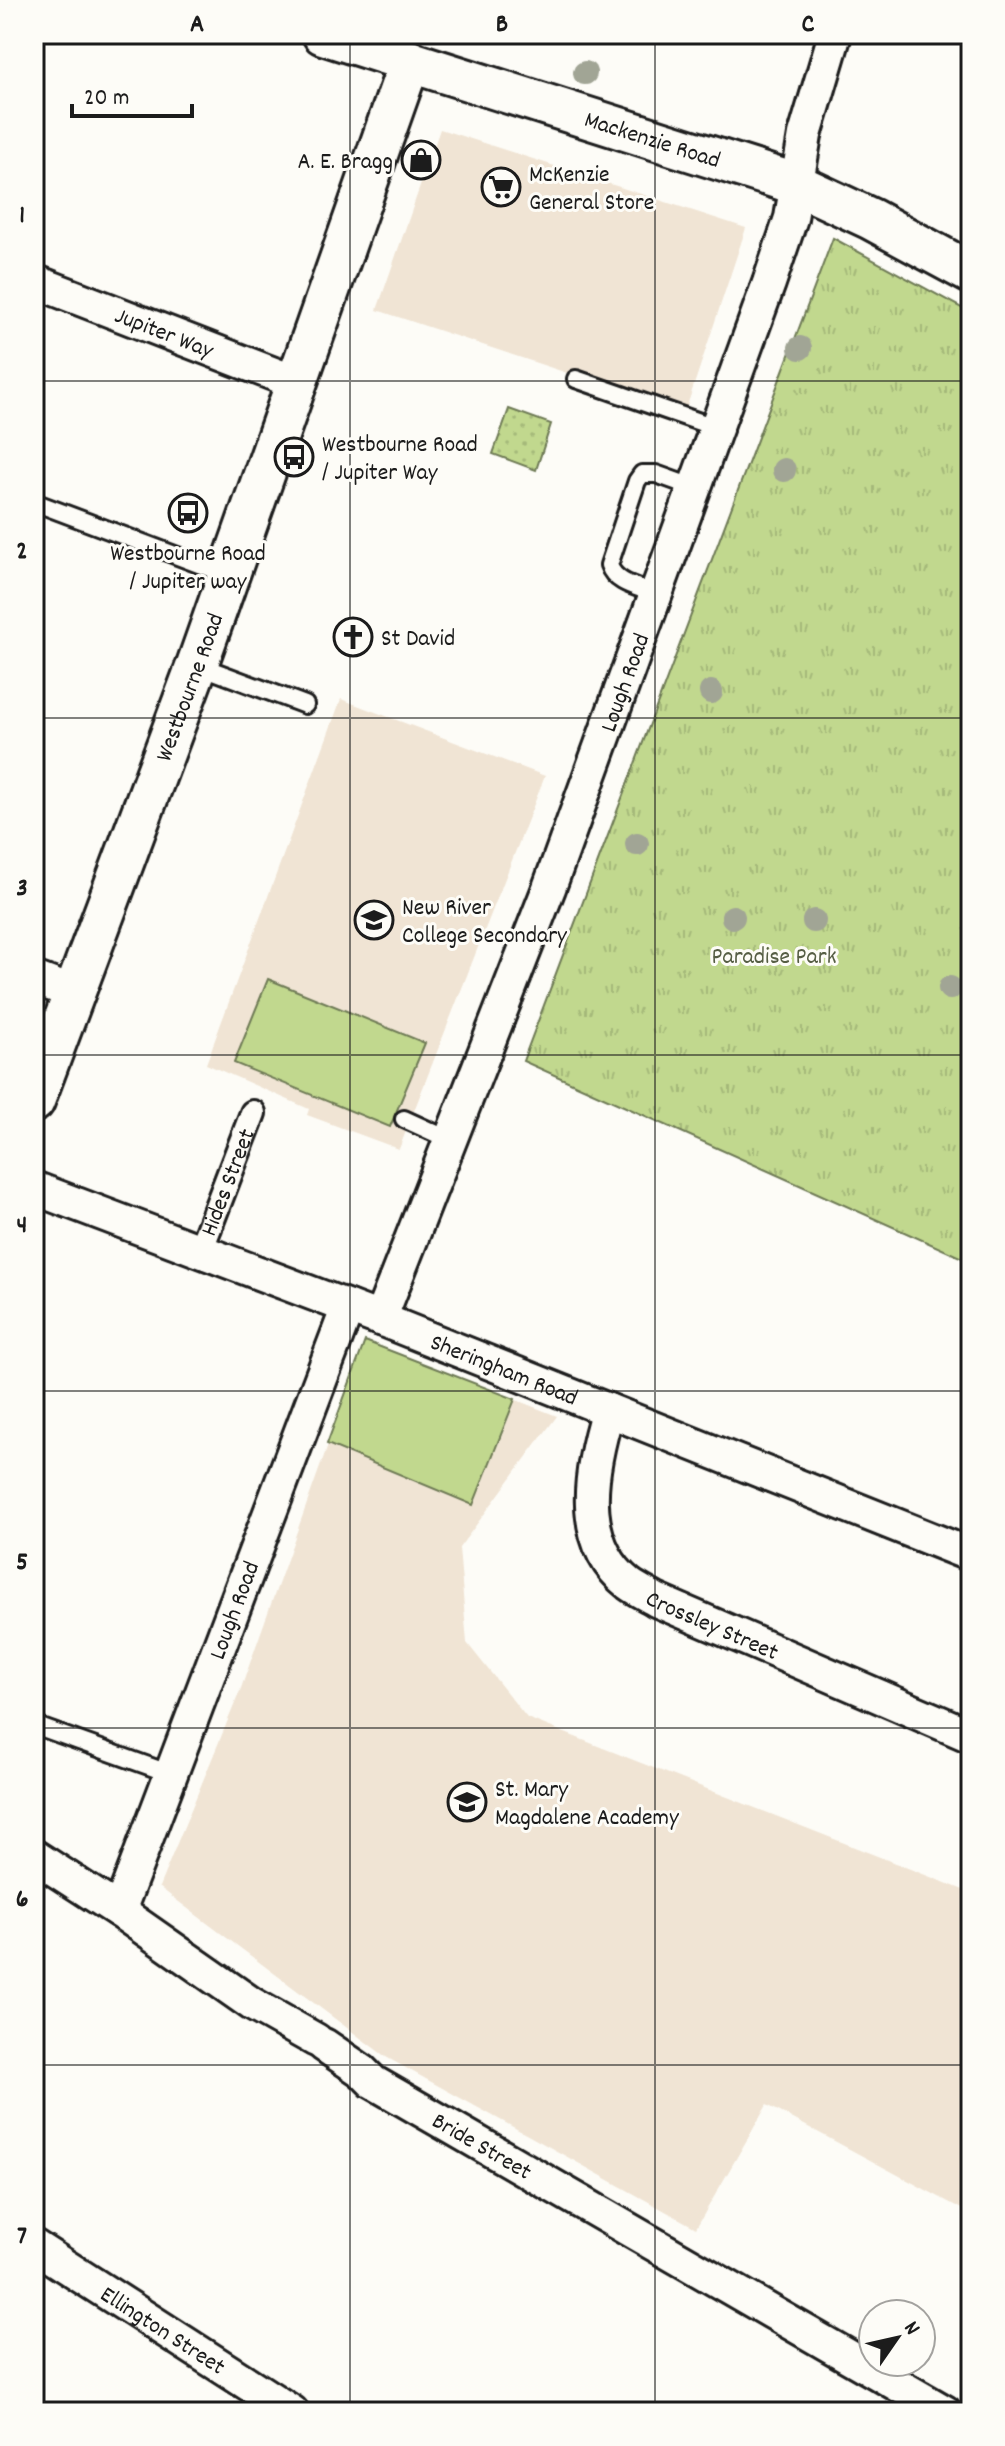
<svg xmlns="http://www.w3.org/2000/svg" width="1005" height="2446" viewBox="0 0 1005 2446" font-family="Dekko,sans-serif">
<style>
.built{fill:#f0e4d4}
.grass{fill:url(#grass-dots);stroke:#6e7a55;stroke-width:2}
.park{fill:url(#park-tufts);stroke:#6e7a55;stroke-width:2}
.pitch{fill:#c1d88e;stroke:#6e7a55;stroke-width:2}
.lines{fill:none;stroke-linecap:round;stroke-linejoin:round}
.service-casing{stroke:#1c1c1c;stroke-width:22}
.pedestrian-casing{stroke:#1c1c1c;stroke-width:30}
.minor-casing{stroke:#1c1c1c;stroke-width:38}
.tertiary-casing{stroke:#1c1c1c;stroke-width:46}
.service{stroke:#fdfcf7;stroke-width:16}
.pedestrian{stroke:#fdfcf7;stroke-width:24}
.minor{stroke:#fdfcf7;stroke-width:32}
.tertiary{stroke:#fdfcf7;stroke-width:40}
.tree{fill:#a1a595}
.grid{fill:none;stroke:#1c1c1c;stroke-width:2;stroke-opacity:0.55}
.labels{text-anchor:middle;stroke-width:6;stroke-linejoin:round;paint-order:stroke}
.street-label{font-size:24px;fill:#1c1c1c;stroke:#fdfcf7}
.poi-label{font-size:24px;fill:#1c1c1c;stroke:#fdfcf7;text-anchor:start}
.park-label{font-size:24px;fill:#565e44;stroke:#fdfcf7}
.neatline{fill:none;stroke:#1c1c1c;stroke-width:3}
.grid-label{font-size:26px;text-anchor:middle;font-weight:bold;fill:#1c1c1c}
</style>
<defs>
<pattern id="grass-dots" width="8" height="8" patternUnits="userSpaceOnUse" patternTransform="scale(2)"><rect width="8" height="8" fill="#c1d88e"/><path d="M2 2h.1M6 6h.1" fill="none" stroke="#a5b97a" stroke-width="1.8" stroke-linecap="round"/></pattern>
<pattern id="park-tufts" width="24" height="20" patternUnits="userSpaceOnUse" patternTransform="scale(2)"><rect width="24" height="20" fill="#c1d88e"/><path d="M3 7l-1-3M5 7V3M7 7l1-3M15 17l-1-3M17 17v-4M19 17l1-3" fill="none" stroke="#a5b97a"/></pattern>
</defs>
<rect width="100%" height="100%" fill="#fdfcf7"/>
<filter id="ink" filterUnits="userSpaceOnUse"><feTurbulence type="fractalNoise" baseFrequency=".0125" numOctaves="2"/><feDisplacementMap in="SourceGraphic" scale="16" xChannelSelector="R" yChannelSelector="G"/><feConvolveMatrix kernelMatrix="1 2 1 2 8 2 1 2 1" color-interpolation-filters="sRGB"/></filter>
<g filter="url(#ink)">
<path class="built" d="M440 129 746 228 685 412 377 310Z
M341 699 545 776 399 1149 307 1115 309 1109 206 1064Z
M365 1341 557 1416 459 1548 467 1643 527 1718 971 1893V2214L767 2105 696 2228 386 2057 159 1887 240 1691Z"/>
<path class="grass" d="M509 409 551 424 536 470 493 454Z"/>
<path class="park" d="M833 238 971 313V1262L523 1061Z"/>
<path class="pitch" d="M268 979 425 1043 390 1127 234 1063Z
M365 1341 515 1399 473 1505 327 1444Z"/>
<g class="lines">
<defs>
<path id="service" d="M576 379 717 428
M34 502 228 575
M656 594C639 587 615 584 609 565L637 481 642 474H656L695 488
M198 665 305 705
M404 1119 450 1140
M34 1725 171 1774"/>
<g id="pedestrian">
<path id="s1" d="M200 1251 253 1113"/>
</g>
<g id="minor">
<path id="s2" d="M34 281 297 383"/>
<path d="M34 978 74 993"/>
<path id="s3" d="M34 1188 380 1319 971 1555"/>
<path id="s4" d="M380 1319 549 888 769 283 791 218 805 135 835 34"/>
<path id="s5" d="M608 1410C591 1466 575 1541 629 1584 637 1590 648 1595 656 1600L971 1736"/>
<path d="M34 1856 119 1911 252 2004 316 2040"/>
<path id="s6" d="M119 1911 348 1307"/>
<path id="s7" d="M324 2045 362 2071 373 2082 945 2412"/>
<path id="s8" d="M34 2246 292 2412"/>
</g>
<g id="tertiary">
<path id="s9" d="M323 34 796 184 871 219 971 273"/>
<path id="s10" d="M34 1101 197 665 410 61"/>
</g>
</defs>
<use href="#service" class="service-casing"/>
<use href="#pedestrian" class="pedestrian-casing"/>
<use href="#minor" class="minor-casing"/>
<use href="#tertiary" class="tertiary-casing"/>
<use href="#service" class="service"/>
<use href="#pedestrian" class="pedestrian"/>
<use href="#minor" class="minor"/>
<use href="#tertiary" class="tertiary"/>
</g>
<g class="tree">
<circle cx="585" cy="73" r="12"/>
<circle cx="800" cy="348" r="12"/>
<circle cx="784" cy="470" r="12"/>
<circle cx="711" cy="692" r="12"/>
<circle cx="637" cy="844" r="12"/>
<circle cx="733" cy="917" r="12"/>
<circle cx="814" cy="921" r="12"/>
<circle cx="950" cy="988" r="12"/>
</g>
</g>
<path class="grid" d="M350 34V2412M655 34V2412M34 381H971M34 718H971M34 1055H971M34 1391H971M34 1728H971M34 2065H971"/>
<defs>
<symbol id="shop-ring" viewBox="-11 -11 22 22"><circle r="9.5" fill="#fdfcf7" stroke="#1c1c1c" stroke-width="1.5"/><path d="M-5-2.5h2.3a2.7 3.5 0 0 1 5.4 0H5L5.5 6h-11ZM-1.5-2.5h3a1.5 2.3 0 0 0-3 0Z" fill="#1c1c1c"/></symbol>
<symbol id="supermarket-ring" viewBox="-11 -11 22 22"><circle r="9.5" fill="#fdfcf7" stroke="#1c1c1c" stroke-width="1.5"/><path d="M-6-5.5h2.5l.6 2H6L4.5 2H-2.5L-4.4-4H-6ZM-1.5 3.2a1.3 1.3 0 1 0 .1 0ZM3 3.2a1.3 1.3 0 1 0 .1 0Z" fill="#1c1c1c"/></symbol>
<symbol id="bus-ring" viewBox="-11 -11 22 22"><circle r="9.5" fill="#fdfcf7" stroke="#1c1c1c" stroke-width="1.5"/><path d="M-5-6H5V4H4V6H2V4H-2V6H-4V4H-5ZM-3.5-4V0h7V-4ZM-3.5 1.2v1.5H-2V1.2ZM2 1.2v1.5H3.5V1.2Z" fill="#1c1c1c"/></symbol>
<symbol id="church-ring" viewBox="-11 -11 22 22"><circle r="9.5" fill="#fdfcf7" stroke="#1c1c1c" stroke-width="1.5"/><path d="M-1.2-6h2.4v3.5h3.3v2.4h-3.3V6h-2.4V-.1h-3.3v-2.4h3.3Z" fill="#1c1c1c"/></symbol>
<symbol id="school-ring" viewBox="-11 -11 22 22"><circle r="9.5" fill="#fdfcf7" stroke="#1c1c1c" stroke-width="1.5"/><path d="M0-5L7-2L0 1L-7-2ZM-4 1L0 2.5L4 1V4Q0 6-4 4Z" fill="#1c1c1c"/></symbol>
</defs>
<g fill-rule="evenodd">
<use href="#shop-ring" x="399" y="138" width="44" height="44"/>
<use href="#supermarket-ring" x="479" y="165" width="44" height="44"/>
<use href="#bus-ring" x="272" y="435" width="44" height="44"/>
<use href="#bus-ring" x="166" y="491" width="44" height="44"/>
<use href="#church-ring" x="331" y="615" width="44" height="44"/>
<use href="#school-ring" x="352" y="898" width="44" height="44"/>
<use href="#school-ring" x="445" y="1780" width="44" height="44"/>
</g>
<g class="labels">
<g class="street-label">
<text dy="8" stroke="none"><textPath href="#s9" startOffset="346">Mackenzie Road</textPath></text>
<text dy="8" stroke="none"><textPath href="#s2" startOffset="140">Jupiter Way</textPath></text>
<text dy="8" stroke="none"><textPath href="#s4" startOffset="682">Lough Road</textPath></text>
<text dy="8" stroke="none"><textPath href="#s10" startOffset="442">Westbourne Road</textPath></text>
<text dy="8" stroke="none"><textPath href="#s1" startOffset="74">Hides Street</textPath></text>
<text dy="8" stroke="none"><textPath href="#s3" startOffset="504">Sheringham Road</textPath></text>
<text dy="8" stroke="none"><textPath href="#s6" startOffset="322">Lough Road</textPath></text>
<text dy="8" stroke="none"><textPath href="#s5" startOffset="280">Crossley Street</textPath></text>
<text dy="8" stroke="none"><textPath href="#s7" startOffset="188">Bride Street</textPath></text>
<text dy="8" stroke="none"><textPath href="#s8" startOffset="154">Ellington Street</textPath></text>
</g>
<g class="poi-label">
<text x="393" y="168" text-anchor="end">A. E. Bragg</text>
<text x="529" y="181">McKenzie<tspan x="529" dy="28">General Store</tspan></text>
<text x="322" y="451">Westbourne Road<tspan x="322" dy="28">/ Jupiter Way</tspan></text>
<text x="188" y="560" text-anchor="middle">Westbourne Road<tspan x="188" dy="28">/ Jupiter way</tspan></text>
<text x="381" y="645">St David</text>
<text x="402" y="914">New River<tspan x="402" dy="28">College Secondary</tspan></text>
<text x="495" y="1796">St. Mary<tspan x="495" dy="28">Magdalene Academy</tspan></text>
</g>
<g class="park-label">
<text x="774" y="963">Paradise Park</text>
</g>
</g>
<rect width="1005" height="2446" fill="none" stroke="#fdfcf7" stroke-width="88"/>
<g transform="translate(897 2338) rotate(56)"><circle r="38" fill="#fdfcf7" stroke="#a3a29f" stroke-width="2"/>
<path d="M0-6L14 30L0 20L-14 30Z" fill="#1c1c1c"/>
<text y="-12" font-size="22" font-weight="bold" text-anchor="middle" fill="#1c1c1c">N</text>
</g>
<path d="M72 104v12h120v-12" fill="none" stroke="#1c1c1c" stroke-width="4"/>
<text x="84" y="104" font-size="24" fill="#1c1c1c" stroke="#fdfcf7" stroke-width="6" paint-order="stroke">20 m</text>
<rect x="44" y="44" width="917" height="2358" class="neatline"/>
<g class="grid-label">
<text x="197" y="31">A</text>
<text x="502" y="31">B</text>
<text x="808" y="31">C</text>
<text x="22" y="222">1</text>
<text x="22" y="558">2</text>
<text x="22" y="895">3</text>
<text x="22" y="1232">4</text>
<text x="22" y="1569">5</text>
<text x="22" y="1906">6</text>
<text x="22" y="2243">7</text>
</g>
</svg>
